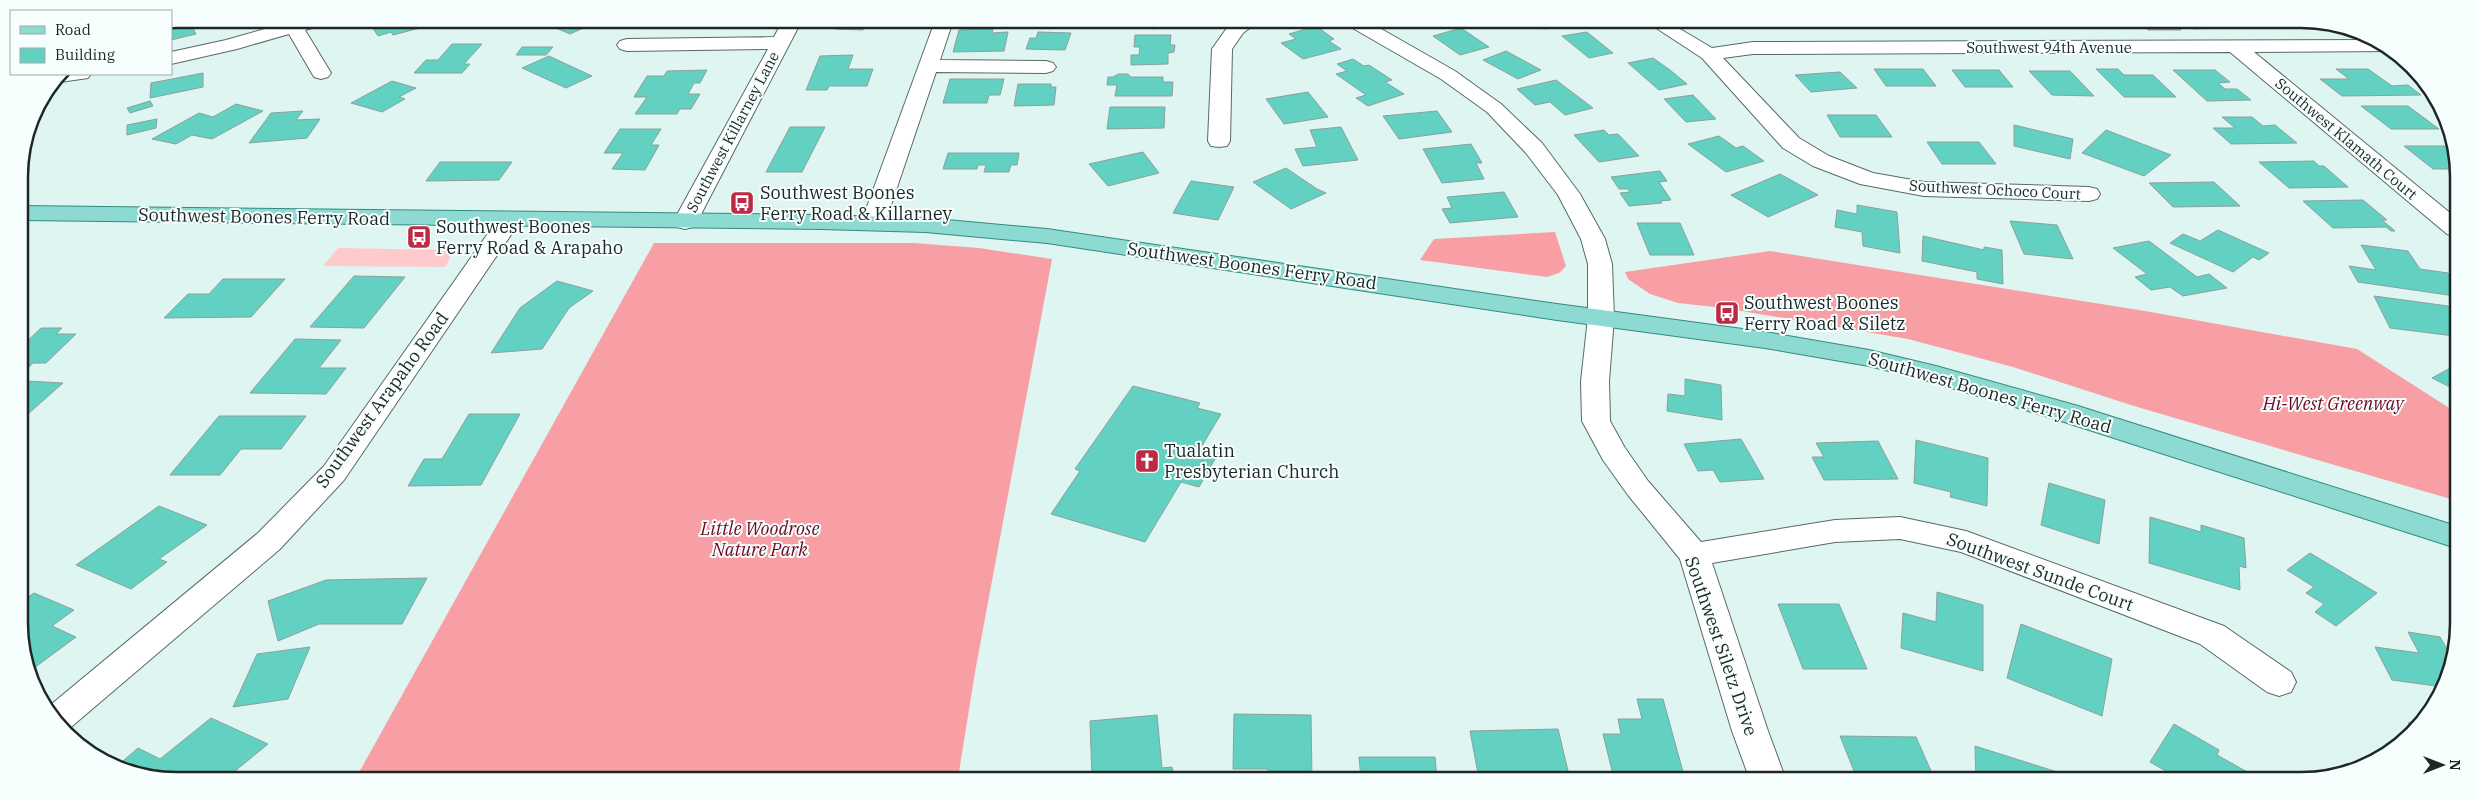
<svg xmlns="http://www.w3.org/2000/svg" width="2477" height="800" viewBox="0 0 2477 800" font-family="'IBM Plex Serif',serif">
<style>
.green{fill:#fecacc}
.forest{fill:#f79fa4}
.building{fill:#62d1c2;stroke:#8ca09d}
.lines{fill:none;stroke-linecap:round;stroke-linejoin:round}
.minor-casing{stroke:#576a66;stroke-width:2}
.major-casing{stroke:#348b81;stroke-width:2}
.minor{fill:#fff;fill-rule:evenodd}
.major{fill:#8cdad1;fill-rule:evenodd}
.labels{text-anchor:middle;stroke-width:4;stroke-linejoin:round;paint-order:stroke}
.far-street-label{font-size:15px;fill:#1f2726;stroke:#f6fffd}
.poi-label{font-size:18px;fill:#1f2726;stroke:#f6fffd;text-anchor:start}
.street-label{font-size:18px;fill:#1f2726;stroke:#f6fffd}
.park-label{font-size:18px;font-style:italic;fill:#700621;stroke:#f6fffd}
.rim{fill:none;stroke:#1f2726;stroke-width:2.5}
</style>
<rect width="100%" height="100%" fill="#dff5f1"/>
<path class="green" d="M338 248 443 250 448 251 450 258 445 267 323 266Z"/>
<path class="forest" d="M1555 232 1566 266 1559 273 1547 277 1420 260 1434 239Z
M654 243H913L979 248 1052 259 975 672 958 778 357 776Z
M1770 251 2145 311 2357 349 2454 411V500L2134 406 2013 367 1908 339 1724 308 1678 303 1650 294 1628 279 1625 272Z"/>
<path class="building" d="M178 19H188L196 34 171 40V20Z
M391 19H419L424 27 393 35 391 32 378 36 372 27 393 21Z
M575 20H596L599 21 570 34 556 28Z
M718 20H740L738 23H716Z
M841 20H869L863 30 835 29Z
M1133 21H1171L1153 29Z
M1536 22H1568L1571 26 1543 29Z
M1777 23H1817L1820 27H1780Z
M1841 23H1871L1874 27H1845Z
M1909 23H1960L1963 26H1912Z
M1976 23H2003L2006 27H1979Z
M2053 23 2093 24 2098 28H2058Z
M2125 24H2174L2181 30H2148L2145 27H2129Z
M2188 24H2253L2256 26 2194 29Z
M2275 24H2314L2317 26 2279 27Z
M1316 26 1334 39 1329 41 1341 49 1303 59 1281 43 1296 39 1289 34Z
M1461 28 1489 47 1460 55 1433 36Z
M993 29 992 33 1008 32 1004 51 953 52 959 30Z
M1038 32 1071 33 1065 50 1026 49 1030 38H1036Z
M1587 32 1613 53 1589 58 1562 36Z
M1135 35H1171L1170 45H1175L1174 52 1168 53V64L1131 65V55H1139L1140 47H1134Z
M452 44H482L464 64H470L462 73H414L426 60H438Z
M522 47H553L546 55H516Z
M1506 51 1541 70 1518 79 1483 60Z
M853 55 848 69H873L867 86H829L827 90H806L820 56Z
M549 56 592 76 566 88 522 68Z
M1653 58 1670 70 1687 84 1659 90 1628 63Z
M1353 59 1364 66 1369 65 1392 80 1385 82 1404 94 1368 106 1356 98 1366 95 1336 74 1347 71 1337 64Z
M1874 69H1923L1936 86H1886Z
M2096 69H2118L2124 75H2153L2176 97H2124Z
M2336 69H2368L2392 86 2408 85 2421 95 2342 96 2320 79H2349Z
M707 70 700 83H694L688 94H700L691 109H680L677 114H635L647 97H634L647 76H664L667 71Z
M1952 70H1999L2013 87H1965Z
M2173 70H2215L2230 82 2218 83 2225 89H2237L2251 100 2207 101Z
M2029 71H2070L2094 96 2052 95Z
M1840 72 1857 88 1811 92 1795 75Z
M203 73V87L150 98 151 83Z
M1118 74H1128L1131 77H1163V82H1173L1172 96H1115L1117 85H1107L1108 77H1113Z
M950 79H1004L1000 95H989L987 103H943Z
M1556 80 1593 108 1565 115 1550 102 1535 105 1517 89Z
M392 81 416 88 399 97 405 99 382 112 351 103Z
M1018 84H1051V87H1056L1054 105 1014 106Z
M1308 92 1328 117 1284 124 1266 99Z
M1693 95 1716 119 1686 122 1664 99Z
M150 101 153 106 130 113 127 108Z
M236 104 263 111 212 139 192 135 176 144 152 139 199 113 213 117Z
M2361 106H2408L2439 129H2391Z
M1110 107H1165L1164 128 1107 129Z
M303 111 296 120 320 119 307 138 249 143 271 113Z
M1437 111 1452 132 1399 139 1383 116Z
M1827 115H1876L1892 137H1840Z
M2222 117H2252L2263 126 2275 125 2297 143 2231 144 2213 128H2235Z
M157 119 156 128 127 135V125Z
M2014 125 2073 139 2070 159 2014 146Z
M790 127H825L802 172H766Z
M1341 127 1358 160 1303 166 1295 149 1317 147 1310 130Z
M620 129H661L651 145H659L645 170 612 169 623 153H604Z
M1604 130 1609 135 1618 134 1639 156 1599 162 1574 135Z
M2106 130 2171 155 2144 176 2082 153Z
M1719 136 1736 148 1743 146 1764 161 1726 172 1688 144Z
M1927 142H1979L1996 164H1942Z
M1471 144 1482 163H1476L1484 179 1442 183 1423 149Z
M2404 146H2455V169H2433Z
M1143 152 1159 173 1108 186 1089 164Z
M948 153H1019L1017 165H1011L1009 172H984L986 165H978L977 169H943Z
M2314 161 2319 166H2324L2348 187 2289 188 2259 162Z
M440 162H512L499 180 426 181Z
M1286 168 1317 189 1326 193 1291 209 1253 182Z
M1660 171 1667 181 1659 182 1671 200 1660 201 1662 203 1629 206 1620 193 1630 192 1628 189H1619L1611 177Z
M1780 174 1818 195 1768 217 1731 195Z
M1191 181 1234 187 1218 220 1173 213Z
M2214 182 2240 206 2173 207 2149 183Z
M1504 192 1518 217 1450 223 1442 209 1452 208 1447 197Z
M2363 200 2387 220H2382L2395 231H2391L2386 227 2333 228 2303 201Z
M1857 205 1897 212 1900 253 1863 246 1862 232 1835 227 1837 210 1857 214Z
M2010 221 2057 225 2073 259 2024 254Z
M1637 223H1680L1694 255H1650Z
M2218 230 2269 253 2259 260 2253 257 2233 272 2170 243 2183 234 2200 241Z
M1923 236 1984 250V247L2002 250 2003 284 1977 279V272L1922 261Z
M2149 241 2197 277 2209 274 2227 288 2183 296 2170 287 2151 290 2135 277 2147 274 2113 248Z
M2361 245 2408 251 2420 269 2448 273 2455 283V296L2358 282 2349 266 2376 270Z
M354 276 405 277 364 328 310 327Z
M223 279H285L251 317 164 318 188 294H209Z
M557 281 593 291 569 308 542 349 491 353 520 308Z
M2374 296 2448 306 2454 316V336L2390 328Z
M41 328H62L56 334H76L46 363H33L20 375V348Z
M295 339 341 340 319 368H346L326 394 250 393Z
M2454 366V389L2432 378Z
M1685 379 1721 385 1722 420 1667 411 1668 394 1685 396Z
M26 381 63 383 20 421V386Z
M1133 386 1200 403 1197 408 1221 414 1200 449 1218 454 1199 487 1181 482 1145 542 1051 514 1080 471 1075 469Z
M469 414H520L481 485 408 486 424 459H442Z
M219 416H306L281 449H241L220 475H170Z
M1741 439 1764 479 1720 482 1713 470 1698 471 1684 444Z
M1916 440 1988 458 1987 506 1950 497 1951 492 1914 483Z
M1878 441 1898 479 1824 480 1812 457H1824L1816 443Z
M2049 483 2105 500 2099 544 2041 525Z
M159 506 207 525 159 559 167 562 131 589 76 565Z
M2150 517 2201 532V525L2244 538 2246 568 2239 566 2240 590 2149 563Z
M2310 553 2377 593 2336 626 2315 612 2324 604 2306 593 2314 587 2287 570Z
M427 578 402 624H319L278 641 268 601 326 580Z
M1937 592 1983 605V671L1901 648 1903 613 1936 622Z
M34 593 74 610 52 626 76 637 30 671 22 654 21 602Z
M1778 604H1839L1867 669H1803Z
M2021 624 2112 659 2102 716 2007 678Z
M2408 632 2440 637 2453 659V665L2443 687 2392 680 2375 647 2419 653Z
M310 647 288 699 233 707 257 654Z
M1637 699H1663L1685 779H1614L1603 734H1621L1618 719H1642Z
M1234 714 1311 715 1312 779 1268 778V769H1233Z
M1157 715 1162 768 1172 767 1174 778H1092L1090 721Z
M211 718 268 744 229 776H135L116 767 138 748 160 759Z
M2409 722 2419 725 2407 737Z
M2174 724 2219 750 2217 755 2258 778 2256 781H2183L2150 762Z
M1558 729 1570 779H1479L1470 731Z
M1840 736 1916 737 1935 780H1887L1886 776H1856Z
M1975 746 2076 778V780H1976Z
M1359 757H1435L1437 779H1361Z"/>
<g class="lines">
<defs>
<path id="minor" d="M300 19H330L328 23 305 30 331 73 328 77 321 79 314 77 289 34 237 49 171 64V52L226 40Z
M783 20H802L697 222 693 227 685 229 677 227 673 222 768 49 627 51 620 49 617 45 620 41 627 39 774 37Z
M935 21H953L940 60 1046 61 1053 63 1056 67 1053 71 1046 73 936 72 885 223 881 228 873 230 865 228 861 223Z
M1236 21H1259L1243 33 1232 49 1230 141 1227 146 1219 147 1211 146 1208 141 1212 49 1229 25Z
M1347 22H1369L1455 71 1501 104 1542 143 1580 194 1605 239 1612 264 1614 318 1609 381 1610 421 1625 448 1648 481 1701 542 1835 520 1900 517 1966 531 2224 626 2291 672 2296 682 2291 692 2279 696 2267 692 2200 644 1961 552 1900 539 1835 542 1712 563 1768 731 1786 780H1750L1732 731 1680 559 1628 495 1603 460 1582 421 1581 381 1588 318V264L1581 239 1558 195 1526 153 1487 112 1441 79 1349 26Z
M1647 22 1670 23 1712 48 1753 42 2377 40 2394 51 2254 52 2455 217V236L2447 234 2230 52 1753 54 1723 58 1799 138 1829 156 1873 173 1924 182 2089 187 2097 189 2100 194 2097 199 2089 201 1924 196 1860 184 1813 166 1783 148 1702 58Z
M59 74H91L88 78 53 83Z
M509 213 517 215 521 220 344 480 280 549 64 733 58 728 48 707 258 533 324 466 501 215Z"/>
<path id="major" d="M19 206 821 215 925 218 1047 229 1557 304 1765 332 1869 350 1936 366 2078 406 2453 525V547L2058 420 1921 379 1869 366 1765 348 1557 320 1047 243 925 232 821 229 19 220Z"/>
</defs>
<use href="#minor" class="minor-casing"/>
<use href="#major" class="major-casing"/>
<use href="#minor" class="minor"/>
<use href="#major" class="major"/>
</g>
<defs>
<symbol id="bus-square" viewBox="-11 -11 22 22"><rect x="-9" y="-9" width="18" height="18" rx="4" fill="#bc2b46" stroke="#f6fffd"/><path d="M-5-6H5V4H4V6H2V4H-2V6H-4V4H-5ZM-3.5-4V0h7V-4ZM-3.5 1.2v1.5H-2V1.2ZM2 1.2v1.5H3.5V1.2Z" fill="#fff"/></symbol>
<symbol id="church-square" viewBox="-11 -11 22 22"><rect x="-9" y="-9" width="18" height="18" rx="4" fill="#bc2b46" stroke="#f6fffd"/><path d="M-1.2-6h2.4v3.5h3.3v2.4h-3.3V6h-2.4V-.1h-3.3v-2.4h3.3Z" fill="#fff"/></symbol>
</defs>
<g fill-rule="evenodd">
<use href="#bus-square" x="728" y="189" width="28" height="28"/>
<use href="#bus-square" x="405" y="223" width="28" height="28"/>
<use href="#bus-square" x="1713" y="299" width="28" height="28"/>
<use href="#church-square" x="1133" y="447" width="28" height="28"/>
</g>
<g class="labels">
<g class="far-street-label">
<text x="2049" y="53">Southwest 94th Avenue</text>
<text transform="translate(733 132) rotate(-62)" y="5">Southwest Killarney Lane</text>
<text transform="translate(2346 139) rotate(40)" y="5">Southwest Klamath Court</text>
<text transform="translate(1995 190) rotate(3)" y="5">Southwest Ochoco Court</text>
</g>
<g class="poi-label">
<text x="760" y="199">Southwest Boones<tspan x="760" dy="21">Ferry Road &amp; Killarney</tspan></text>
<text x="436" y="233">Southwest Boones<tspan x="436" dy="21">Ferry Road &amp; Arapaho</tspan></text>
<text x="1744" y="309">Southwest Boones<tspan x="1744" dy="21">Ferry Road &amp; Siletz</tspan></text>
<text x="1164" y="457">Tualatin<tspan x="1164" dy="21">Presbyterian Church</tspan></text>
</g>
<g class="street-label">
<text transform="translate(264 217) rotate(1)" y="6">Southwest Boones Ferry Road</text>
<text transform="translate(1252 266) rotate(8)" y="6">Southwest Boones Ferry Road</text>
<text transform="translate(1990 393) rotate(16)" y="6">Southwest Boones Ferry Road</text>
<text transform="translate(382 400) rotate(-54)" y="6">Southwest Arapaho Road</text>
<text transform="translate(2040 572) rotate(20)" y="6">Southwest Sunde Court</text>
<text transform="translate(1721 646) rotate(71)" y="6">Southwest Siletz Drive</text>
</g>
<g class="park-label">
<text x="2333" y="410">Hi-West Greenway</text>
<text x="760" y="535">Little Woodrose<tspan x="760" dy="21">Nature Park</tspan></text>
</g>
</g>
<path d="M0 0H2477V800H0ZM177 28H2301A149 149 0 0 1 2450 177V623A149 149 0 0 1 2301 772H177A149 149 0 0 1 28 623V177A149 149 0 0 1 177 28Z" fill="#f6fffd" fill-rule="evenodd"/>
<path class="rim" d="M177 28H2301A149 149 0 0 1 2450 177V623A149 149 0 0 1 2301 772H177A149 149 0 0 1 28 623V177A149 149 0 0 1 177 28Z"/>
<rect x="10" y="10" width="162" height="65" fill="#f6fffd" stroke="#a0a9a7"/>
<rect x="20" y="26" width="25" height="8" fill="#8cdad1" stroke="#a0a9a7"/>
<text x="55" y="35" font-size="15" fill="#1f2726">Road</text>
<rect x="20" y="48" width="25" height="15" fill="#62d1c2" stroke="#a0a9a7"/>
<text x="55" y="60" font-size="15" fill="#1f2726">Building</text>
<g transform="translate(2442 765) rotate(90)" stroke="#f6fffd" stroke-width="4" paint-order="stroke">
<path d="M0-4L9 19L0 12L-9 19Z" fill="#1f2726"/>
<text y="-8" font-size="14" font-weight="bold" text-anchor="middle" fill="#1f2726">N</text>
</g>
</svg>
